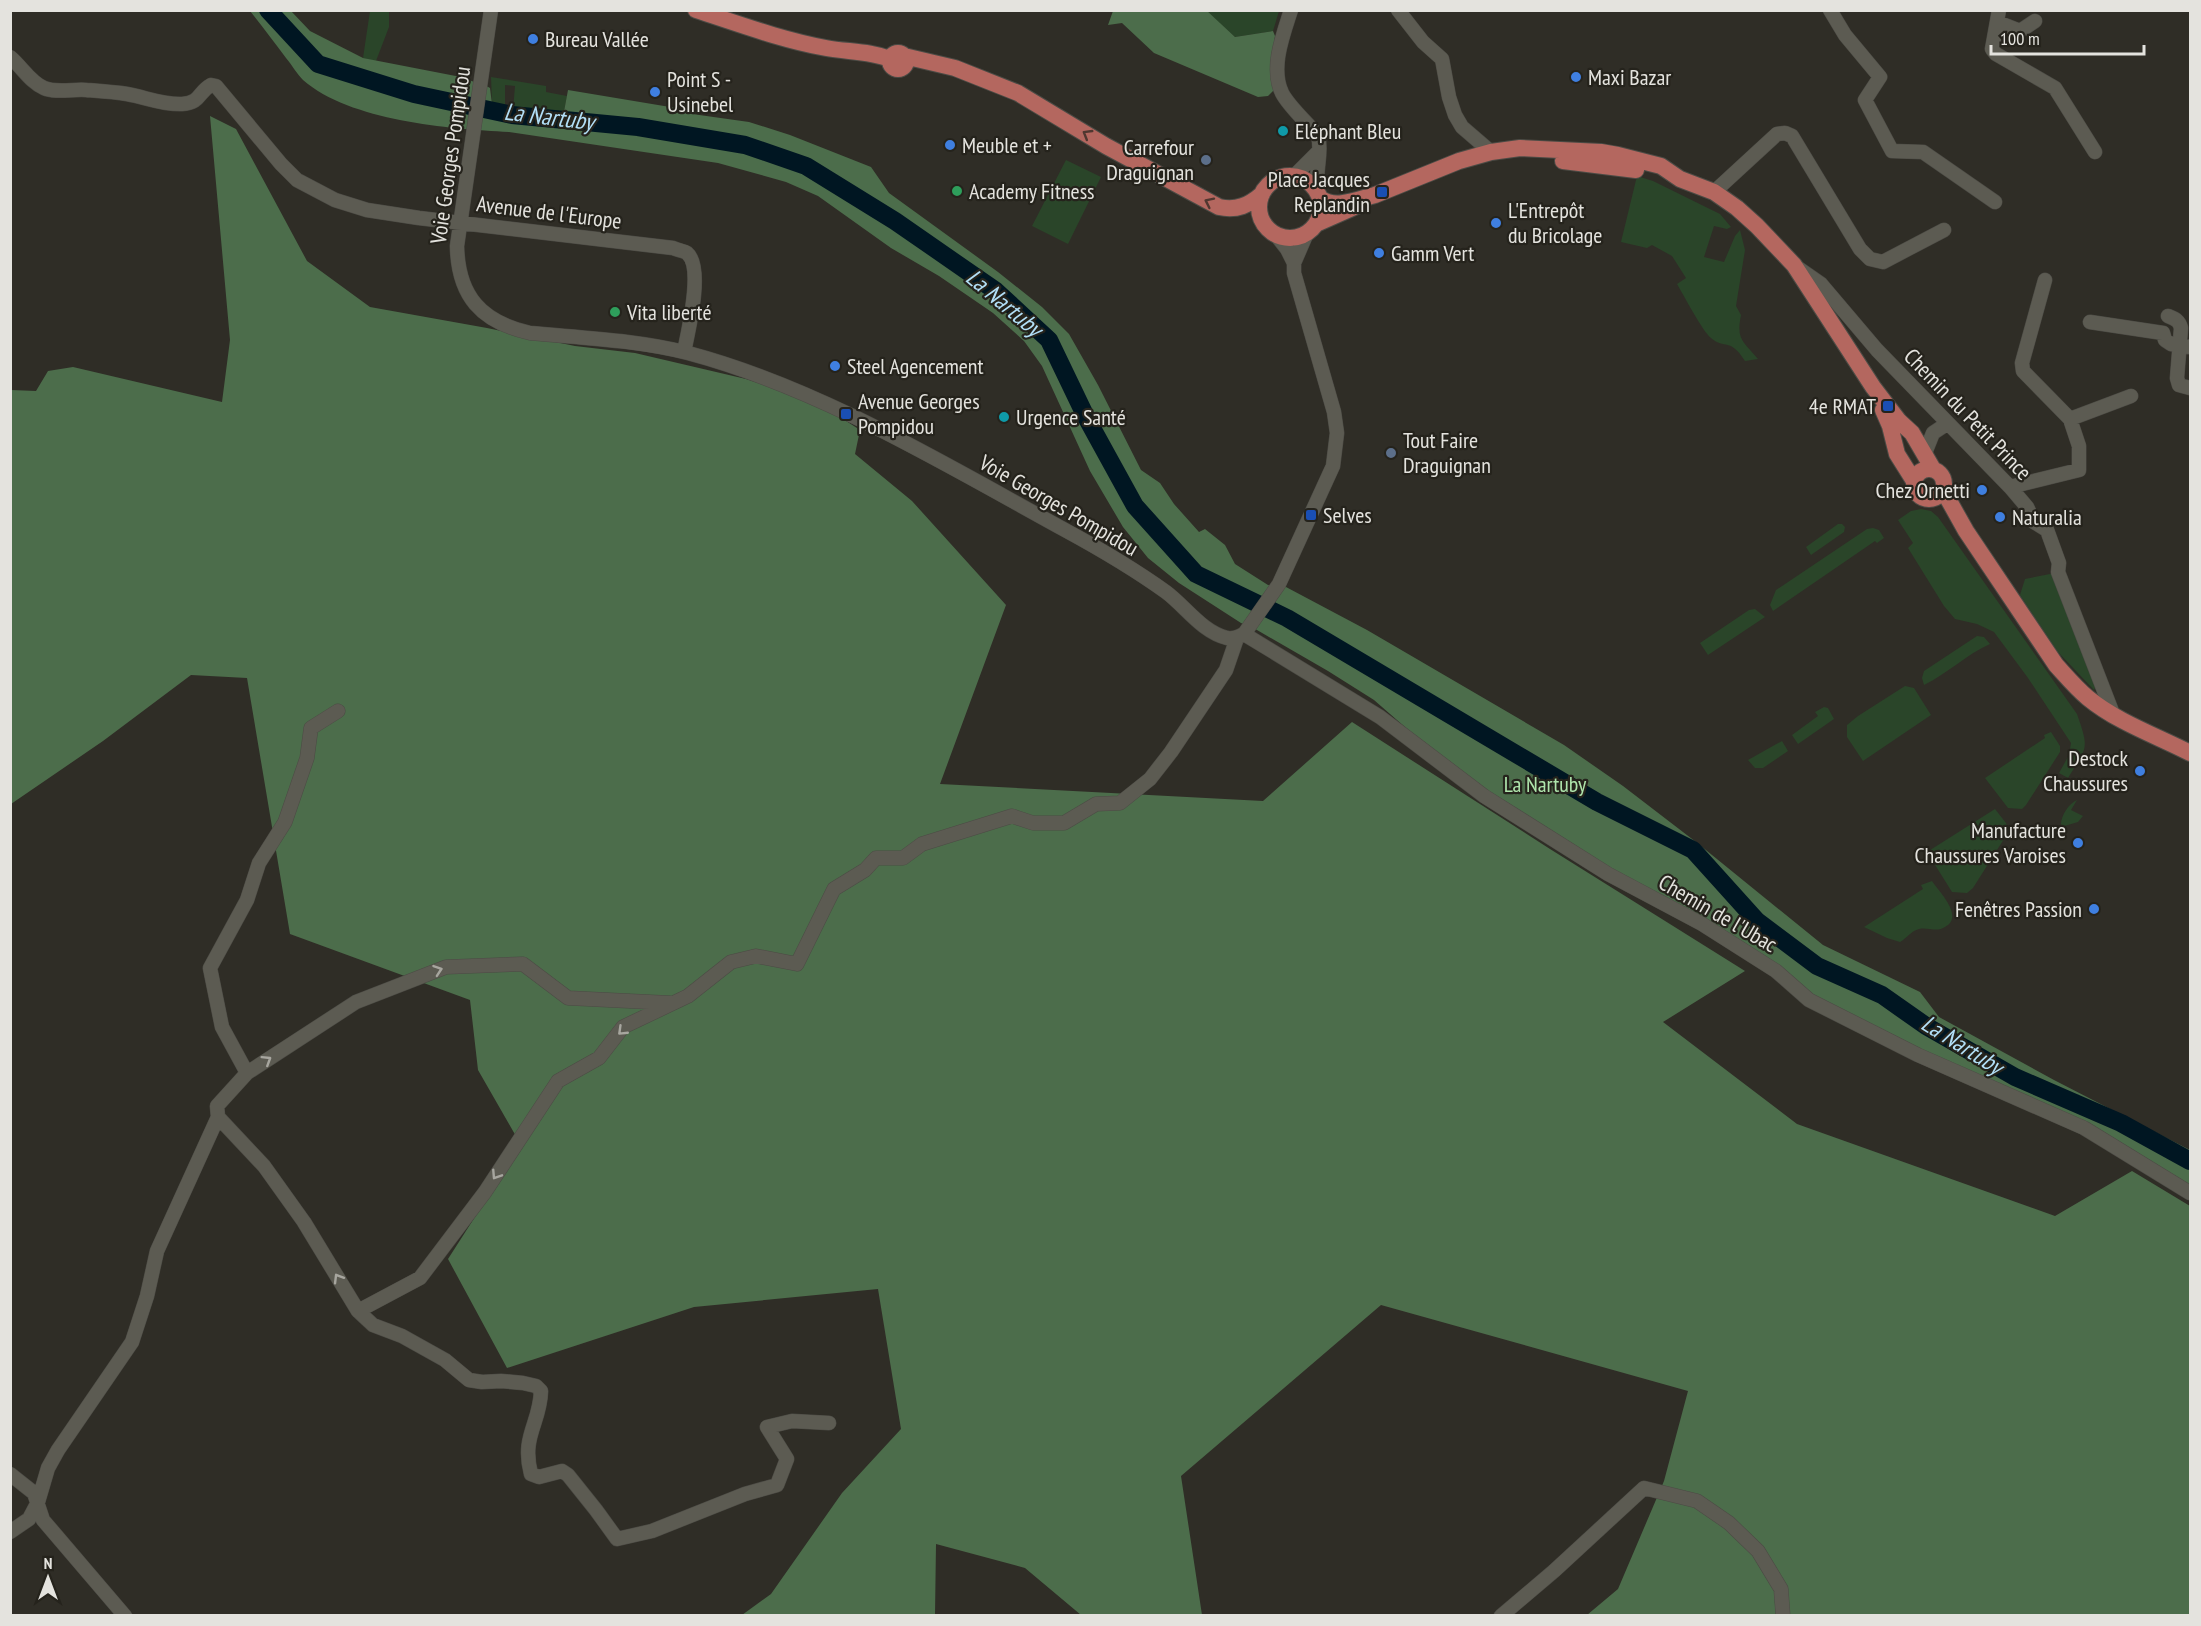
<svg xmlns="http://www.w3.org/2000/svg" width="2201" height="1626" viewBox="0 0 2201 1626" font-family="'PT Sans Narrow',sans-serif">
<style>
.green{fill:#2a4529}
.forest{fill:#4c6d4b}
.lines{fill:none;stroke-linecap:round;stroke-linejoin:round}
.river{stroke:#001622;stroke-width:18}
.minor-casing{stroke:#4c4b45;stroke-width:15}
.major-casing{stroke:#4c4b45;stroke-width:18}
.minor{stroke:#5c5b52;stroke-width:14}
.major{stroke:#b4675f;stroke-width:16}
.oneway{stroke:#503730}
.oneway2{stroke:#a7a69f}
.shop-dot{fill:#3f7fe0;stroke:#25231c;stroke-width:2}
.culture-dot{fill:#0f9aa8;stroke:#25231c;stroke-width:2}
.service-dot{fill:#5c6f8a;stroke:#25231c;stroke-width:2}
.leisure-dot{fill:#2e9e5b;stroke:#25231c;stroke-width:2}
.transit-dot{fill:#1a4fb4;stroke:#25231c;stroke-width:2}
.labels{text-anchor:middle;stroke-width:4.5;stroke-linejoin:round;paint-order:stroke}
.poi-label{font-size:22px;fill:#e4e3de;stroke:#25231c;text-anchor:start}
.street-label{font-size:22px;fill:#e4e3de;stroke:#25231c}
.park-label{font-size:22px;fill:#afe5ac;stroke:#25231c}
.water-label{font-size:24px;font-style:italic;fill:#b2dff7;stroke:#25231c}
</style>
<rect width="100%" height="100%" fill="#2f2d26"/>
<path class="green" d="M370 11H389V27L376 61 363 58Z
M1206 11H1279L1273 31 1235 37Z
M491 77 546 86V92L567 96 563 117 513 110 515 86 505 85V109L492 104Z
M1066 160 1101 177 1068 244 1032 226Z
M1637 176 1653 181 1720 214 1731 227 1727 229 1714 226 1704 257 1724 262 1735 236 1740 230 1745 250 1736 306 1741 315C1736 340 1743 341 1758 359L1745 361C1730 337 1725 350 1711 338 1703 332 1683 294 1677 284L1686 278 1672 256 1652 245 1647 248 1621 242Z
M1921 509 1931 511 1938 517 2077 714C2089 749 2088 746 2068 778L2059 773 2069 755 2071 743 2028 678 1994 632 1977 624 1955 619 1944 606 1908 548 1913 543 1898 520 1911 511Z
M1838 524H1842L1845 527 1844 532 1811 555 1806 547Z
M1873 528 1879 530 1884 538 1877 543 1875 541 1773 611 1770 605 1776 590 1867 529Z
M2055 573 2089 672 2097 684 2094 690 2058 652 2020 595 2025 579Z
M1755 609 1765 617 1708 655 1700 643 1749 610Z
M1977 636 1984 637 1990 644C1967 654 1947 674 1924 685L1922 678 1924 671Z
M1905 686 1914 688 1931 715 1863 761 1847 737V725L1858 716Z
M1824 707 1828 708 1834 719 1798 744 1792 735 1818 716 1815 712Z
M2051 732 2060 746V752L2026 805 2022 809 2008 808 1985 778 2045 738 2044 735Z
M1782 741 1788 751 1763 768H1755L1748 760Z
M2077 800 2071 810 2083 816 2078 822 2061 827C2060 817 2068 804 2077 800Z
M1995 809 2006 823 2009 831 1973 888 1967 893 1952 892 1927 852Z
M1932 881C1940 893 1966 918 1943 928 1936 932 1927 927 1919 929 1911 931 1907 938 1900 942L1887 938 1864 927 1923 889 1921 885Z"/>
<path class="forest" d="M1206 10 1235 37 1273 31 1275 36 1272 66 1274 90 1268 96 1258 97 1154 53 1122 23 1108 25 1113 11Z
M250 11H291L310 31 363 58 466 78C473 83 482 83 490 88L492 104 505 109 563 117 568 90 676 108 678 112 749 122 790 135 871 167 889 193 998 272 1042 307 1069 334 1098 385 1141 470 1160 483 1174 504 1199 532 1205 529 1225 545 1235 564 1268 585 1286 587 1367 630 1564 745 1623 786 1696 842 1823 945 1920 992 1939 1017 2054 1080 2190 1150V1193L2087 1130 1813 998 1484 796 1374 700 1328 671 1257 630 1241 623 1179 583 1148 558 1123 527 1090 471 1042 366 1024 341 993 313 939 276 891 248 818 196 786 182 718 163 509 132C449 129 350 121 303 80 297 74 292 65 286 58 274 42 262 26 250 11Z
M210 116 236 129 307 261 370 307 487 328 575 346 635 353 746 379 792 394 840 417 860 430 855 454 912 501 1006 605 940 784 1263 801 1352 722 1550 849 1745 971 1663 1022 1797 1124 2055 1216 2132 1171 2190 1206V1615H1587L1618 1589 1664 1481 1688 1391 1381 1305 1181 1476 1202 1615H1081L1025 1568 936 1544 935 1615H742L771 1594 842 1493 901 1429 878 1289 694 1307 507 1368 448 1259 521 1145 478 1070 470 1000 290 934 247 678 191 675 103 741 11 804V390L36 391 48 371 73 367 222 402 230 340Z"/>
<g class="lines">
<path class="river" d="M268 10 318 64 414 94 512 115 638 127 745 145 806 166 895 221 996 291 1049 340 1086 417 1135 506 1196 574 1287 618 1597 802 1693 850 1757 921 1817 966 1882 995 1926 1026 2015 1077 2121 1123 2190 1161"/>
<defs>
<path id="minor" d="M491 10 457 246C458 296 481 322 530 333 583 338 637 340 688 353 820 388 946 465 1065 530 1100 549 1134 569 1166 592 1185 606 1202 632 1227 638 1234 639 1238 637 1244 634L1279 584 1333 466 1337 433 1334 412 1294 273V263L1307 233
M1291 10C1283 35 1270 68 1282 93 1289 107 1308 123 1318 136 1323 154 1314 172 1318 191
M1398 10 1423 42 1442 59 1449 97 1455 115 1462 127 1491 152
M1830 10 1845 35 1880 77 1865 100 1892 151 1923 152 1995 202
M1999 10 1992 49 1996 54 2055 88 2095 152
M1997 22 2020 31 2035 21
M10 57C22 67 30 82 44 88 55 93 73 89 86 90 99 91 114 92 127 94 145 97 163 105 182 104 201 103 198 92 211 85L216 86 281 164 297 180 335 200 367 210 419 218 673 248C677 250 684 251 687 253 704 267 688 332 684 352
M1294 176 1319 151
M1714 192 1777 134 1785 133 1792 136 1860 249 1870 259 1883 262 1944 230
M1276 235 1287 249 1294 263
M1798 268 1821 284 1877 350 2010 487 2027 507 2034 522 2047 530 2059 563 2058 572 2113 714
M2168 316C2175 319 2179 320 2181 328L2177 378 2179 385 2190 388
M2090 322 2163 333 2165 340 2171 344 2190 347
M2070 419 2131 396
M1925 453 1933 433 1948 423
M2010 487 2079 470V446L2070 419 2023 371 2022 363 2045 280
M1244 634 1380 717 1484 796 1608 874 1702 924 1776 971 1809 1000 1918 1055 2084 1128 2190 1193
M247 1073 222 1027 210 968 247 900 259 863 285 822 307 758 311 728 338 711
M218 1117 264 1166 304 1222 358 1311 420 1278 485 1192 558 1081 599 1058 623 1027 688 996 731 962 756 956 797 964 834 889 865 870 876 858H903L922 844 1012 816 1033 823H1064L1096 804 1120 803 1150 779 1171 752 1226 670 1237 638
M358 1311 373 1325 402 1336 445 1360 469 1380 482 1382 501 1381 523 1383 536 1386 541 1391C540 1424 521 1436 531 1474L539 1477 562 1471 568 1475 596 1510 617 1539 652 1531 745 1494 777 1485 787 1459 767 1427 792 1421 829 1423
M10 1474 34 1493 43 1520 125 1616
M10 1532 29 1519 38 1502 48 1468 58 1450 132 1342 147 1296 157 1251 218 1117 217 1106 247 1073 356 1002 446 967 523 964 568 998 670 1003
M1501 1616 1554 1571 1644 1488 1697 1501 1729 1523 1758 1551 1781 1589 1783 1616"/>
<path id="major" d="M696 10C739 24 782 40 826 48 848 52 870 51 890 59
M890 61a8 8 0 1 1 16 0a8 8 0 1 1-16 0Z
M904 56 955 68 1018 93 1106 146 1219 207C1237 211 1249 205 1262 194
M1563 161 1636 170
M1259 207a31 31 0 1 1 62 0a31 31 0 1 1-62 0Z
M1320 198C1335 210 1359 199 1375 195L1459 161 1491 152 1520 148 1601 152 1618 155 1661 166 1680 179 1714 192 1737 208 1757 226 1794 265 1873 387 1899 421 1912 433 1933 469
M1316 224 1359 205
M1883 410 1890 426 1897 454 1914 481
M1914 484a15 15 0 1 1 30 0a15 15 0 1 1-30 0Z
M1943 490 1966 531 2056 665C2066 676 2076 688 2088 698 2117 722 2157 736 2190 753"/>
</defs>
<use href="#minor" class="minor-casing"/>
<use href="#major" class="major-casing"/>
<use href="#minor" class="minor"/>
<use href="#major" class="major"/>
</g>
<defs><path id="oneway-chevron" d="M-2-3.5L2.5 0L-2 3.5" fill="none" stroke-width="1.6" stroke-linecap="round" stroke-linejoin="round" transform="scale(1.5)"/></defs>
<g class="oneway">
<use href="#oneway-chevron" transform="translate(1087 134) rotate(-149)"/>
<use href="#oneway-chevron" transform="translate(1209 202) rotate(-154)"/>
</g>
<g class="oneway2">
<use href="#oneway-chevron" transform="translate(438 970) rotate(-19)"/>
<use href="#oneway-chevron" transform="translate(622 1031) rotate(136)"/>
<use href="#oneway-chevron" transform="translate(267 1060) rotate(-32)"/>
<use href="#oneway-chevron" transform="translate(496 1175) rotate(123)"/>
<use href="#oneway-chevron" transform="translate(338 1278) rotate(-121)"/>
</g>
<g class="shop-dot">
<circle cx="533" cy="39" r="6"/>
<circle cx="1576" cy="77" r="6"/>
<circle cx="655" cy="92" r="6"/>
<circle cx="950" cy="145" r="6"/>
<circle cx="1496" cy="223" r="6"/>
<circle cx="1379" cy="253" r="6"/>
<circle cx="835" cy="366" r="6"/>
<circle cx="1982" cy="490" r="6"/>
<circle cx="2000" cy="517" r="6"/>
<circle cx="2140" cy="771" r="6"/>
<circle cx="2078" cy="843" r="6"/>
<circle cx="2094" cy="909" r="6"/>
</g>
<g class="culture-dot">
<circle cx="1283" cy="131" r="6"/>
<circle cx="1004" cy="417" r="6"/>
</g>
<g class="service-dot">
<circle cx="1206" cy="160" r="6"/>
<circle cx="1391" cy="453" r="6"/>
</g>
<g class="leisure-dot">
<circle cx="957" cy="191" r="6"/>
<circle cx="615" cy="312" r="6"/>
</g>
<g class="transit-dot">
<rect x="1376" y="186" width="12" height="12" rx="3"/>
<rect x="1882" y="400" width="12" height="12" rx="3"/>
<rect x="840" y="408" width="12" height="12" rx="3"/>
<rect x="1305" y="509" width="12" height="12" rx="3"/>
</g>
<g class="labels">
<g class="poi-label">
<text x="545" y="47">Bureau Vallée</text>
<text x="1588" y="85">Maxi Bazar</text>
<text x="667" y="87">Point S -<tspan x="667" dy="25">Usinebel</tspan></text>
<text x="1295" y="139">Eléphant Bleu</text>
<text x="962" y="153">Meuble et +</text>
<text x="1194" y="155" text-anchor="end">Carrefour<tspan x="1194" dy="25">Draguignan</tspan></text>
<text x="1370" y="187" text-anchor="end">Place Jacques<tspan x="1370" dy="25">Replandin</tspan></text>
<text x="969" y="199">Academy Fitness</text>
<text x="1508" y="218">L'Entrepôt<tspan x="1508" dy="25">du Bricolage</tspan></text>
<text x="1391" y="261">Gamm Vert</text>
<text x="627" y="320">Vita liberté</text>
<text x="847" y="374">Steel Agencement</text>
<text x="858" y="409">Avenue Georges<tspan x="858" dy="25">Pompidou</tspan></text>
<text x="1876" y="414" text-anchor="end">4e RMAT</text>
<text x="1016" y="425">Urgence Santé</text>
<text x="1403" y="448">Tout Faire<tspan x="1403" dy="25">Draguignan</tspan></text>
<text x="1970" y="498" text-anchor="end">Chez Ornetti</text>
<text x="1323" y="523">Selves</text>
<text x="2012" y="525">Naturalia</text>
<text x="2128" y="766" text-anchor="end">Destock<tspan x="2128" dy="25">Chaussures</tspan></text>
<text x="2066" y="838" text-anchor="end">Manufacture<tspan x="2066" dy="25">Chaussures Varoises</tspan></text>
<text x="2082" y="917" text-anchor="end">Fenêtres Passion</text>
</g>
<g class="street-label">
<text transform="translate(450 155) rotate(-82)" y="8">Voie Georges Pompidou</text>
<text transform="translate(549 212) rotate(7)" y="8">Avenue de l'Europe</text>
<text transform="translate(1968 414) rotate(46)" y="8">Chemin du Petit Prince</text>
<text transform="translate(1059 505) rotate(30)" y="8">Voie Georges Pompidou</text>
<text transform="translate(1718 913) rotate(30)" y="8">Chemin de l'Ubac</text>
</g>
<g class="park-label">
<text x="1545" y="792">La Nartuby</text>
</g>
<g class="water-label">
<text transform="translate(549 117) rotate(7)" y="8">La Nartuby</text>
<text transform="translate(1004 303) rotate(40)" y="8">La Nartuby</text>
<text transform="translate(1962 1045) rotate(32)" y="8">La Nartuby</text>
</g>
</g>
<rect width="2201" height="1626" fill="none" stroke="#e4e3de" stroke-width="24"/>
<g transform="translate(48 1578)" stroke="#25231c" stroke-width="4.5" paint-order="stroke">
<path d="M0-4.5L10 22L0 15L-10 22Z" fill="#e4e3de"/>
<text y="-9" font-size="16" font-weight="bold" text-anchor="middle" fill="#e4e3de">N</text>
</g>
<path d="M1991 45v9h153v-9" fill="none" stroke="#e4e3de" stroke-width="3"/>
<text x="2000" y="45" font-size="18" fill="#e4e3de" stroke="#25231c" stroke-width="4.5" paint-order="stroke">100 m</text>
</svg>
